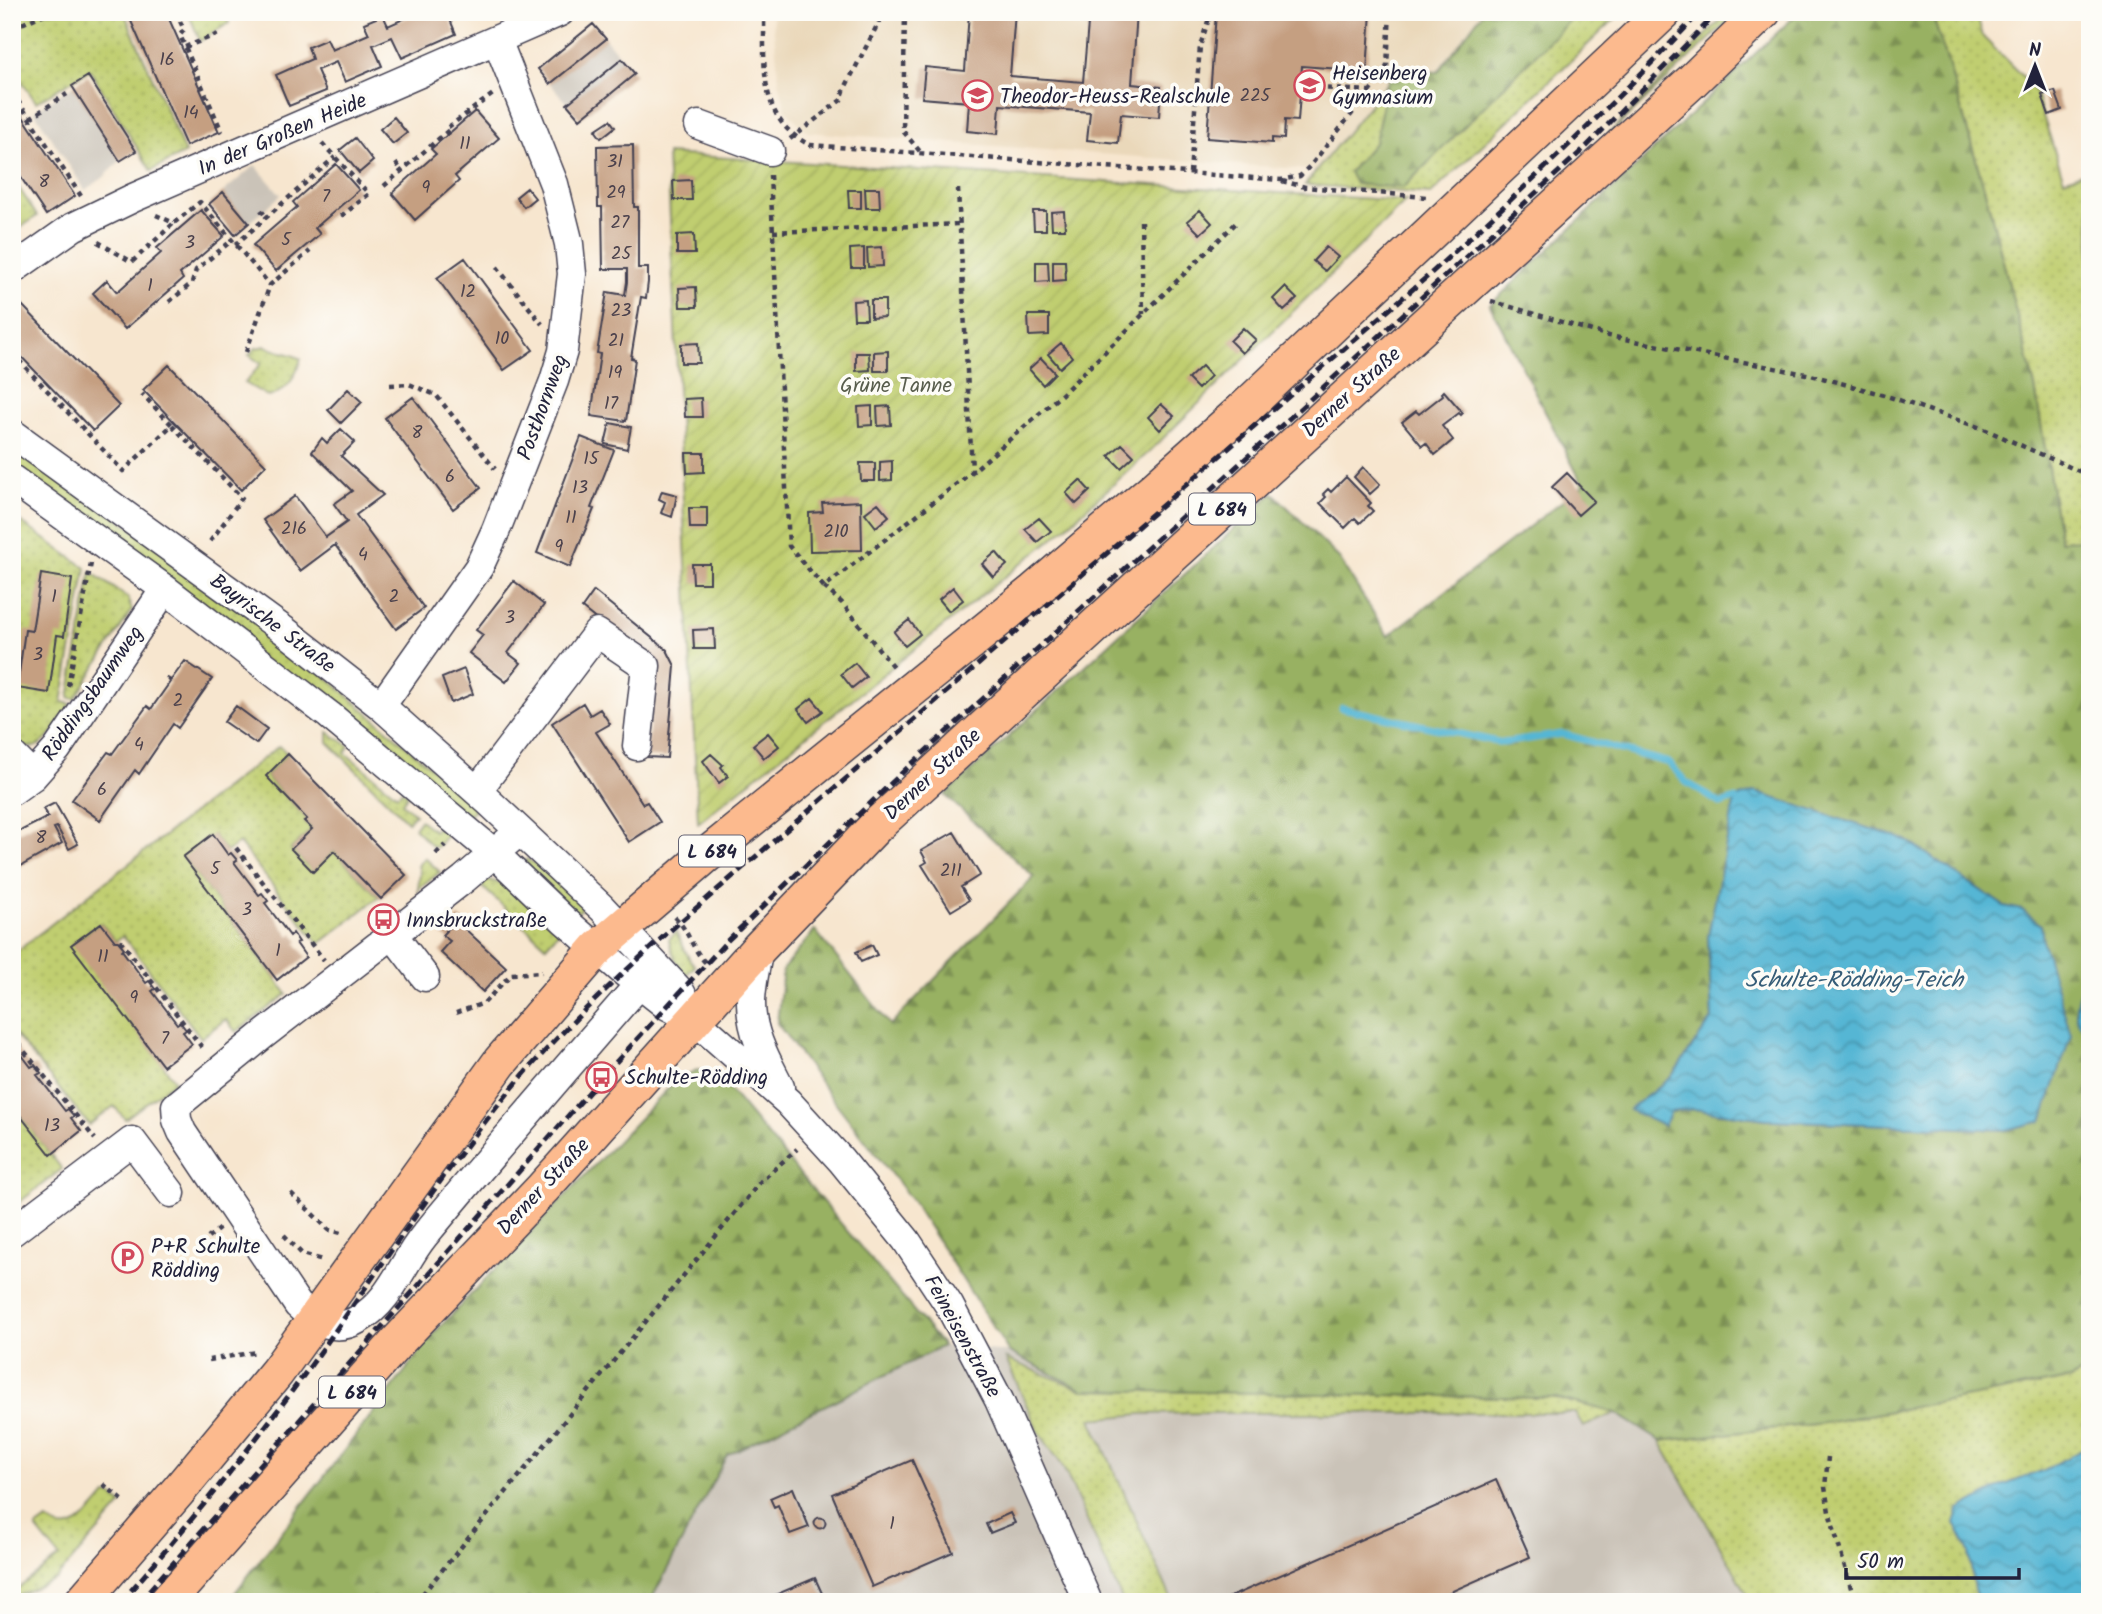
<svg xmlns="http://www.w3.org/2000/svg" width="2102" height="1614" viewBox="0 0 2102 1614" font-family="Kalam,sans-serif">
<style>
.built{fill:#ead8ba}
.industrial{fill:#cac3b8}
.grass{fill:url(#grass-dots);stroke:#717856;stroke-width:2}
.forest{fill:url(#forest-firs);stroke:#5d6a4e;stroke-width:2;fill-rule:evenodd}
.garden{fill:url(#garden-furrows);stroke:#717856;stroke-width:2}
.water{fill:url(#water-waves);stroke:#3c6c88;stroke-width:2}
.lines{fill:none;stroke-linecap:round;stroke-linejoin:round}
.stream{stroke:#55b6d4;stroke-width:7}
.building{fill:#c59f81}
.minor-casing{stroke:#423f51;stroke-width:31}
.major-casing{stroke:#423f51;stroke-width:38}
.path{stroke:#423f51;stroke-width:4.5;stroke-dasharray:5 5;stroke-linecap:butt}
.minor{stroke:#fff;stroke-width:28}
.major{stroke:#fcba8e;stroke-width:35}
.rail{stroke:#22223b;stroke-width:5;stroke-dasharray:10 5;stroke-linecap:butt}
.labels{text-anchor:middle;stroke-width:7;stroke-linejoin:round;paint-order:stroke}
.number-label{font-size:18px;fill:#4b414c}
.shield{fill:#fdfcf7;stroke:#646373;stroke-width:2}
.shield-label{font-size:19px;font-weight:bold;fill:#22223b}
.poi-label{font-size:21px;fill:#22223b;stroke:#fdfcf7;text-anchor:start}
.street-label{font-size:21px;fill:#22223b;stroke:#fdfcf7}
.park-label{font-size:21px;fill:#595e4e;stroke:#fdfcf7}
.water-label{font-size:23px;font-style:italic;fill:#365d78;stroke:#fdfcf7}
</style>
<defs>
<pattern id="grass-dots" width="8" height="8" patternUnits="userSpaceOnUse" patternTransform="scale(1.75)"><rect width="8" height="8" fill="#c0ce70"/><path d="M2 2h.1M6 6h.1" fill="none" stroke="#a5b162" stroke-width="1.8" stroke-linecap="round"/></pattern>
<pattern id="forest-firs" width="22" height="20" patternUnits="userSpaceOnUse" patternTransform="scale(1.75)"><rect width="22" height="20" fill="#98b162"/><path d="M5 1l3.5 6h-7zM16 11l3.5 6h-7z" fill="#7c9052"/></pattern>
<pattern id="garden-furrows" width="10" height="10" patternUnits="userSpaceOnUse" patternTransform="scale(1.75)"><rect width="10" height="10" fill="#c0ce70"/><path d="M-1 1l2-2M0 10L10 0M9 11l2-2" fill="none" stroke="#a5b162"/></pattern>
<pattern id="water-waves" width="16" height="10" patternUnits="userSpaceOnUse" patternTransform="scale(1.75)"><rect width="16" height="10" fill="#55b6d4"/><path d="M0 5q4-4 8 0t8 0" fill="none" stroke="#4694ad"/></pattern>
</defs>
<rect width="100%" height="100%" fill="#fdfcf7"/>
<filter id="ink" filterUnits="userSpaceOnUse"><feTurbulence type="fractalNoise" baseFrequency=".0143" numOctaves="2"/><feDisplacementMap in="SourceGraphic" scale="14" xChannelSelector="R" yChannelSelector="G"/><feConvolveMatrix kernelMatrix="1 2 1 2 8 2 1 2 1" color-interpolation-filters="sRGB"/></filter>
<filter id="wash" filterUnits="userSpaceOnUse"><feTurbulence type="fractalNoise" baseFrequency=".00686" numOctaves="4" result="noise"/><feDisplacementMap in="SourceGraphic" scale="28" xChannelSelector="R" yChannelSelector="G"/><feGaussianBlur stdDeviation="1.57" result="paint"/><feColorMatrix in="noise" values="0 0 0 0 0 0 0 0 0 0 0 0 0 0 0 0 0 1.4 0 .05"/><feComposite in="paint" operator="in"/></filter>
<g filter="url(#wash)">
<rect width="100%" height="100%" fill="#f7e6cf"/>
<path class="built" d="M772 12H1524L1350 173 807 132 786 110 779 81Z"/>
<path class="industrial" d="M593 24 635 74 580 119 538 69Z
M88 76 136 151 120 161 103 178 85 190 34 111Z
M255 165 281 195 235 235 209 204Z
M943 1346 1009 1352 1083 1390 1556 1398 1616 1413 1660 1441 1752 1602H650L727 1455Z"/>
<path class="grass" d="M12 12H124L185 153 151 171 90 70 36 102 12 68Z
M188 12H225L229 23 200 41Z
M1578 12H1622L1431 194 1305 185 1387 83 1375 142 1403 188Z
M1728 12H1738L1598 145 1720 21Z
M1931 12H1976L1983 37 2034 88 2064 180 2090 170V539L2060 541 2035 387 1987 198 1948 63Z
M12 177 37 216 16 231 12 227Z
M266 346C278 353 289 352 301 359 295 378 288 390 269 397L245 383 261 364 249 355 256 348Z
M12 441 273 631 477 807 467 816 12 469Z
M12 516 86 568 62 702 71 704C59 723 39 766 12 739Z
M91 572 128 598 132 610 75 699 69 698Z
M328 732 349 746 345 753 397 795 402 790 408 794 402 803 415 814 408 822 328 742Z
M279 746 288 754 266 776 307 819 305 822 312 829 291 849 313 871 334 851 379 897 319 944 239 843 226 852 213 835 184 858 287 994 236 1032 226 1019 201 1038 123 936 115 941 101 923 72 944 175 1081 125 1119 114 1106 89 1125 12 1031V955Z
M420 820 434 831 442 822 451 830 437 847H433L414 828Z
M425 858 440 872 418 890 420 873 418 865Z
M527 859 541 867 584 906 576 914 524 863Z
M487 880 511 885 560 930 546 946 478 883Z
M676 932 690 960 695 966 686 975C677 965 671 952 669 939Z
M12 1105 62 1169 12 1208V1185L17 1182 12 1176Z
M1006 1359 1083 1390 1556 1398 1616 1413 1583 1427 1575 1413H1219L1141 1414 1091 1419 1173 1602H1123L1071 1484 1062 1465 1038 1431Z
M2090 1370V1449H2085L1955 1523 1969 1552 1974 1589 1979 1602H1752L1660 1441 1824 1423 2070 1379Z
M106 1495H111L122 1504 56 1579 12 1598V1593L59 1557 36 1528 47 1520C72 1541 90 1513 106 1495Z"/>
<path class="forest" d="M1483 12H1578L1403 188 1355 184 1349 172 1375 142 1387 83 1392 69 1438 72Z
M1799 12H1931L1948 63 1987 198 2035 387 2060 541 2090 539V962H2086L2090 965V1369L2070 1379 1824 1423 1660 1441 1616 1413 1556 1398 1083 1390 1009 1352 913 1202 828 1093 777 1023 783 969 815 930 890 1025 1034 877 945 795 1273 493 1338 557 1388 636 1583 485 1490 305ZM1906 840 2004 906 2022 910 2041 925 2043 942 2006 1130 1773 1120 1694 1109 1671 1112 1630 1110 1671 1077 1712 1019 1708 936Z
M697 1070 718 1076 943 1346 727 1455 650 1602H228L435 1332 677 1079Z"/>
<path class="garden" d="M667 154 1406 201 1150 451 1063 530 698 823Z"/>
<path class="water" d="M1755 792 1906 840 2004 906 2022 910 2041 925 2043 942 2071 1035 2042 1121 2006 1130 1773 1120 1694 1109 1671 1112 1664 1126 1629 1110 1671 1077 1712 1019 1708 936 1735 799Z
M2090 977V1029L2086 1030C2068 1019 2077 989 2090 977Z
M2085 1448 2090 1449V1602H1979L1974 1590 1969 1552 1955 1523 1959 1510 2002 1486 2044 1470Z"/>
<g class="lines">
<path class="stream" d="M1342 708 1503 743 1563 734 1669 763 1686 782 1721 804 1735 799"/>
</g>
<g id="blocks">
<path class="building" d="M127 12H166L219 132 186 146Z
M419 12H453L448 15 456 34 402 58 392 37 373 45 382 66 345 82 336 62 327 66 317 70 326 91 289 106 276 75 312 59 308 47 327 39 332 50 369 34 364 23 383 15 388 26Z
M969 12H1015L1010 76 1083 82 1089 12H1137L1132 84 1161 87 1159 117 1121 114 1118 143 1087 140 1090 112 1000 105 998 134 967 131 969 102 922 98 925 67 965 71Z
M1234 12H1371L1367 71 1302 66 1298 121 1285 120 1284 139 1272 138V143L1207 138 1216 13 1234 15Z
M593 24 606 39 550 84 538 69Z
M622 59 635 74 580 119 567 104Z
M88 76 136 151 120 161 72 86Z
M2055 91 2062 110 2049 115 2042 95Z
M12 100 75 196 46 215 12 164Z
M475 111 499 138 455 176 459 181 415 220 392 193 436 154 431 149Z
M394 117 407 133 393 144 380 129Z
M610 120 615 127 601 138 595 130Z
M355 138 373 161 359 173 340 150Z
M633 145 634 207H638V268H648V282L646 298 641 297 631 358 635 359 626 421 591 416 600 354 597 353 607 292 625 295 627 282V269H603L602 207H598L597 146Z
M336 164 359 190 315 228 320 234 276 271 253 245 297 207 293 202Z
M691 180 692 200H674L673 181Z
M527 188 535 198 524 207 516 197Z
M865 188H879L880 208H866Z
M848 190H861V208H849Z
M223 192 249 223 235 235 209 204Z
M201 210 224 236 180 274 183 279 125 329 93 293 107 280 117 292 161 253 157 248Z
M1200 210 1212 223 1200 234 1187 221Z
M1033 211H1046V230H1034Z
M1064 211 1065 229H1052L1051 212Z
M694 234 695 254H677V235Z
M882 247 883 266 868 267 867 248Z
M1326 247 1338 257 1325 271 1313 261Z
M864 248V268H851L850 249Z
M465 258 533 350 504 370 437 278Z
M1053 261H1065L1066 280 1053 281Z
M1036 262H1048L1049 281 1036 282Z
M696 287 697 307H680L679 288Z
M1285 287 1297 299 1284 311 1273 299Z
M866 300 867 319H854L853 301Z
M871 300H885V317L871 318Z
M22 305 119 406 93 431 12 347V315Z
M1028 315H1049V335L1029 336Z
M1243 328 1256 340 1242 353 1230 341Z
M698 343 699 363H681V344Z
M1061 343 1072 357 1060 368 1048 354Z
M888 351V371H874V352Z
M856 353H869L870 370 856 371Z
M1041 358 1055 373 1043 385 1029 369Z
M169 365 266 465 241 490 143 390Z
M1202 366 1211 376 1198 389 1188 379Z
M348 389 362 402 341 423 328 410Z
M1444 391 1463 413 1461 415 1459 413 1442 426 1453 440 1435 455 1426 443 1422 446 1402 422 1416 411 1419 414 1443 395 1442 393Z
M413 397 481 488 453 509 385 418Z
M701 398 702 417H685L684 399Z
M1161 404 1174 416 1160 430 1148 417Z
M872 406V425L859 426 858 407Z
M890 406 891 425 878 426 877 407Z
M610 423 631 427 627 449 605 444Z
M341 429 355 442 341 456 383 495 356 515 424 608 396 629 335 545 300 571 263 520 295 496 326 537 347 522 334 504 352 491 312 452 322 438 327 443Z
M581 437 614 450 591 508 594 509 570 567 537 553Z
M1122 444 1134 456 1121 468 1109 456Z
M686 453H704V472L687 473Z
M892 461V480L880 481V462Z
M860 463H875V481H861Z
M1363 467 1380 485 1370 494 1354 477Z
M1567 473 1594 501 1578 515 1552 487Z
M1346 477 1371 503 1368 506 1373 511 1360 523 1355 518 1345 528 1320 503 1326 497 1323 494 1328 489 1331 492Z
M1080 480 1090 491 1076 504 1066 493Z
M662 491 677 495 672 517 661 513 665 502 659 499Z
M861 501 862 550 810 551 809 513 823 512 822 503Z
M878 503 889 516 876 527 865 513Z
M689 508H707V528H690Z
M1039 518 1051 531 1037 542 1025 529Z
M996 552 1007 565 993 577 982 564Z
M692 564H710V583H693Z
M41 574 72 579 64 636 57 635 49 693 17 688 25 630 32 631Z
M514 581 544 605 508 653 521 663 506 682 469 653 483 635 476 630Z
M953 587 963 600 949 611 939 599Z
M594 591 667 650 675 666 667 758 647 757 654 666 582 608Z
M909 620 920 634 905 646 894 632Z
M714 629 715 649H694L693 630Z
M185 661 212 679 178 728 173 724 139 774 135 770 100 820 72 800 108 752 112 754 147 706 151 709 170 682 166 677 171 680Z
M855 663 866 677 852 688 841 674Z
M464 669 473 694 451 703 442 678Z
M812 698 823 711 808 722 798 709Z
M583 703 590 715 600 709 610 724 596 732 643 804 647 802 660 822 629 842 552 723Z
M236 706 267 729 256 744 224 722Z
M768 733 779 746 764 758 753 745Z
M288 754 406 875 381 899 334 851 313 872 291 849 312 829 304 821 307 819 266 776Z
M711 754 723 765 721 767 728 776 719 783 703 761Z
M55 803 78 844 69 849 57 827 54 828 62 843 12 871V835L48 817 43 809Z
M954 832 980 875 961 887 969 900 951 911 922 865 927 862 921 851Z
M213 834 228 855 231 853 237 860 234 862 259 895 262 893 268 901 265 903 290 936 293 933 299 942 296 943 306 957 277 980 183 857Z
M459 917 467 924 464 928 506 967 483 992 440 952 450 941 442 935Z
M101 923 115 941H118L124 948 122 950 146 983 149 981 155 989 152 991 177 1024 180 1022 186 1030 183 1032 192 1044 163 1066 71 945Z
M872 945 877 955 861 962 856 952Z
M12 1042 31 1067 35 1065 41 1073 37 1075 65 1111 68 1109 74 1116 71 1118 81 1131 51 1155 12 1105Z
M912 1460 953 1552 872 1587 832 1494Z
M1496 1480 1530 1557 1441 1596 1443 1602H1219Z
M793 1488 809 1527 790 1534 778 1505 774 1507 770 1498Z
M1010 1513 1015 1523 990 1533 986 1524Z
M814.5 1523a5.5 5.5 0 1 1 11 0a5.5 5.5 0 1 1-11 0Z
M815 1578 826 1602H777L775 1595Z"/>
</g>
</g>
<g filter="url(#ink)">
<use href="#blocks" fill-opacity="0" stroke="#423f51" stroke-width="2"/>
<g class="lines">
<defs>
<path id="minor" d="M699 125 770 151
M12 270 73 227 133 198 560 12
M12 433 285 631 381 706 489 802 602 908 680 991 695 1020
M12 479 165 589 329 715 494 853 564 920 624 972 666 1005 695 1020 788 1102 841 1160 906 1240 949 1305 999 1400 1088 1602
M381 706 479 567 496 530 554 381 563 351 572 274 569 244 554 184 497 40
M12 755 33 776
M12 791 33 776 57 749 165 589
M477 791 597 633 646 666 637 746
M520 831 464 879 263 1035 176 1106 177 1120 182 1132 298 1305C316 1322 335 1333 359 1319 391 1301 402 1263 424 1236 499 1145 577 1056 655 966
M393 935 425 977
M759 948C756 966 751 985 751 1003 751 1034 767 1061 780 1087
M12 1232 132 1141 171 1193"/>
<path id="major" d="M82 1602 179 1490 277 1372 500 1062 598 948 703 858 1034 591 1155 488 1247 406 1664 12
M167 1602 398 1341 543 1188 759 948 876 826 1691 82 1763 12"/>
</defs>
<use href="#minor" class="minor-casing"/>
<use href="#major" class="major-casing"/>
<path class="path" d="M176 12 184 30 180 35 222 132
M764 12C765 63 756 119 810 145L1281 180 1300 176 1311 165 1382 76 1387 66 1390 12
M905 12 903 131 922 154
M12 24 24 23 49 12
M185 47 221 33
M1317 88 1369 91
M12 92 81 196
M30 118 67 94
M790 139 841 100 845 88 884 12
M322 143 369 194 343 215 340 210
M396 163 402 171
M1190 173 1200 46 1211 12
M770 175 789 546 824 587 972 472 1062 394 1238 221
M1282 181 1305 187 1426 197
M384 186 449 130 447 128 493 94
M958 189 972 471
M261 210 267 218
M156 215 174 223 200 202 270 285
M1141 221 1143 314
M773 232 960 224
M98 242 132 262 174 223
M235 245 335 157
M497 267 542 324
M1491 301 1609 336 1811 375 1881 394 1984 429 2090 476
M169 302 192 283 196 270 231 241
M246 352 270 285 310 251
M12 353 123 471 172 425 142 394
M390 385 409 384 436 395 495 469
M172 425 242 498 209 543
M824 587 842 603 894 668
M68 686 91 563
M236 848 324 960
M436 854 445 845
M675 917C689 931 692 950 707 964
M120 940 204 1050
M456 1013 484 1003 511 974 542 972
M12 1036 95 1139
M291 1193 329 1230 341 1233
M284 1235 302 1254 323 1260
M208 1238 220 1228
M209 1360 256 1352
M1828 1457 1825 1487 1829 1512 1855 1602
M103 1484 126 1503
M416 1602 761 1181 797 1149"/>
<use href="#minor" class="minor"/>
<use href="#major" class="major"/>
<path class="rail" d="M121 1602C199 1513 273 1421 340 1324 400 1239 457 1152 525 1073 573 1019 625 970 680 922L1428 276C1521 191 1614 105 1700 12
M139 1602 605 1074 728 940 905 770 1587 146 1718 12"/>
</g>
</g>
<defs>
<symbol id="school-ring" viewBox="-11 -11 22 22"><circle r="9.5" fill="#fdfcf7" stroke="#d1495b" stroke-width="1.5"/><path d="M0-5L7-2L0 1L-7-2ZM-4 1L0 2.5L4 1V4Q0 6-4 4Z" fill="#d1495b"/></symbol>
<symbol id="bus-ring" viewBox="-11 -11 22 22"><circle r="9.5" fill="#fdfcf7" stroke="#d1495b" stroke-width="1.5"/><path d="M-5-6H5V4H4V6H2V4H-2V6H-4V4H-5ZM-3.5-4V0h7V-4ZM-3.5 1.2v1.5H-2V1.2ZM2 1.2v1.5H3.5V1.2Z" fill="#d1495b"/></symbol>
<symbol id="parking-ring" viewBox="-11 -11 22 22"><circle r="9.5" fill="#fdfcf7" stroke="#d1495b" stroke-width="1.5"/><path d="M-3.5-5.5H1a3.5 3.5 0 0 1 0 7H-1V5.5H-3.5ZM-1-3.4V-.6H.8a1.4 1.4 0 0 0 0-2.8Z" fill="#d1495b"/></symbol>
</defs>
<g fill-rule="evenodd">
<use href="#school-ring" x="1292" y="68" width="35" height="35"/>
<use href="#school-ring" x="960" y="78" width="35" height="35"/>
<use href="#bus-ring" x="366" y="902" width="35" height="35"/>
<use href="#bus-ring" x="584" y="1060" width="35" height="35"/>
<use href="#parking-ring" x="110" y="1240" width="35" height="35"/>
</g>
<g class="labels">
<g class="number-label">
<text x="167" y="65">16</text>
<text x="1255" y="101">225</text>
<text x="191" y="118">14</text>
<text x="465" y="149">11</text>
<text x="615" y="167">31</text>
<text x="44" y="187">8</text>
<text x="426" y="193">9</text>
<text x="616" y="198">29</text>
<text x="326" y="202">7</text>
<text x="620" y="228">27</text>
<text x="286" y="245">5</text>
<text x="190" y="248">3</text>
<text x="621" y="259">25</text>
<text x="150" y="291">1</text>
<text x="468" y="297">12</text>
<text x="621" y="316">23</text>
<text x="502" y="344">10</text>
<text x="616" y="346">21</text>
<text x="615" y="378">19</text>
<text x="611" y="409">17</text>
<text x="417" y="438">8</text>
<text x="591" y="464">15</text>
<text x="450" y="482">6</text>
<text x="580" y="493">13</text>
<text x="571" y="523">11</text>
<text x="294" y="534">216</text>
<text x="836" y="537">210</text>
<text x="559" y="552">9</text>
<text x="363" y="560">4</text>
<text x="54" y="602">1</text>
<text x="394" y="602">2</text>
<text x="510" y="623">3</text>
<text x="38" y="660">3</text>
<text x="178" y="706">2</text>
<text x="139" y="750">4</text>
<text x="102" y="795">6</text>
<text x="41" y="843">8</text>
<text x="215" y="874">5</text>
<text x="951" y="876">211</text>
<text x="247" y="915">3</text>
<text x="278" y="956">1</text>
<text x="103" y="962">11</text>
<text x="134" y="1003">9</text>
<text x="165" y="1044">7</text>
<text x="52" y="1131">13</text>
<text x="892" y="1529">1</text>
</g>
<g class="shield">
<rect x="1189" y="493.5" width="66" height="31" rx="5"/>
<rect x="679" y="835.5" width="66" height="31" rx="5"/>
<rect x="319" y="1376.5" width="66" height="31" rx="5"/>
</g>
<g class="shield-label">
<text x="1222" y="516">L 684</text>
<text x="712" y="858">L 684</text>
<text x="352" y="1399">L 684</text>
</g>
<g class="poi-label">
<text x="1332" y="80">Heisenberg<tspan x="1332" dy="24">Gymnasium</tspan></text>
<text x="1000" y="103">Theodor-Heuss-Realschule</text>
<text x="406" y="927">Innsbruckstraße</text>
<text x="625" y="1084">Schulte-Rödding</text>
<text x="151" y="1253">P+R Schulte<tspan x="151" dy="24">Rödding</tspan></text>
</g>
<g class="street-label">
<text transform="translate(282 134) rotate(-23)" y="7">In der Großen Heide</text>
<text transform="translate(1351 392) rotate(-42)" y="7">Derner Straße</text>
<text transform="translate(542 407) rotate(-70)" y="7">Posthornweg</text>
<text transform="translate(273 623) rotate(37)" y="7">Bayrische Straße</text>
<text transform="translate(92 693) rotate(-55)" y="7">Röddingsbaumweg</text>
<text transform="translate(932 774) rotate(-43)" y="7">Derner Straße</text>
<text transform="translate(543 1186) rotate(-47)" y="7">Derner Straße</text>
<text transform="translate(963 1336) rotate(61)" y="7">Feineisenstraße</text>
</g>
<g class="park-label">
<text x="896" y="392">Grüne Tanne</text>
</g>
<g class="water-label">
<text x="1854" y="987">Schulte-Rödding-Teich</text>
</g>
</g>
<rect width="2102" height="1614" fill="none" stroke="#fdfcf7" stroke-width="42"/>
<g transform="translate(2035 66)" stroke="#fdfcf7" stroke-width="5" paint-order="stroke">
<path d="M0-5L12 26L0 18L-12 26Z" fill="#22223b"/>
<text y="-10" font-size="19" font-weight="bold" text-anchor="middle" fill="#22223b">N</text>
</g>
<path d="M1846 1568v10h173v-10" fill="none" stroke="#22223b" stroke-width="3.5"/>
<text x="1857" y="1568" font-size="21" fill="#22223b" stroke="#fdfcf7" stroke-width="5" paint-order="stroke">50 m</text>
</svg>
